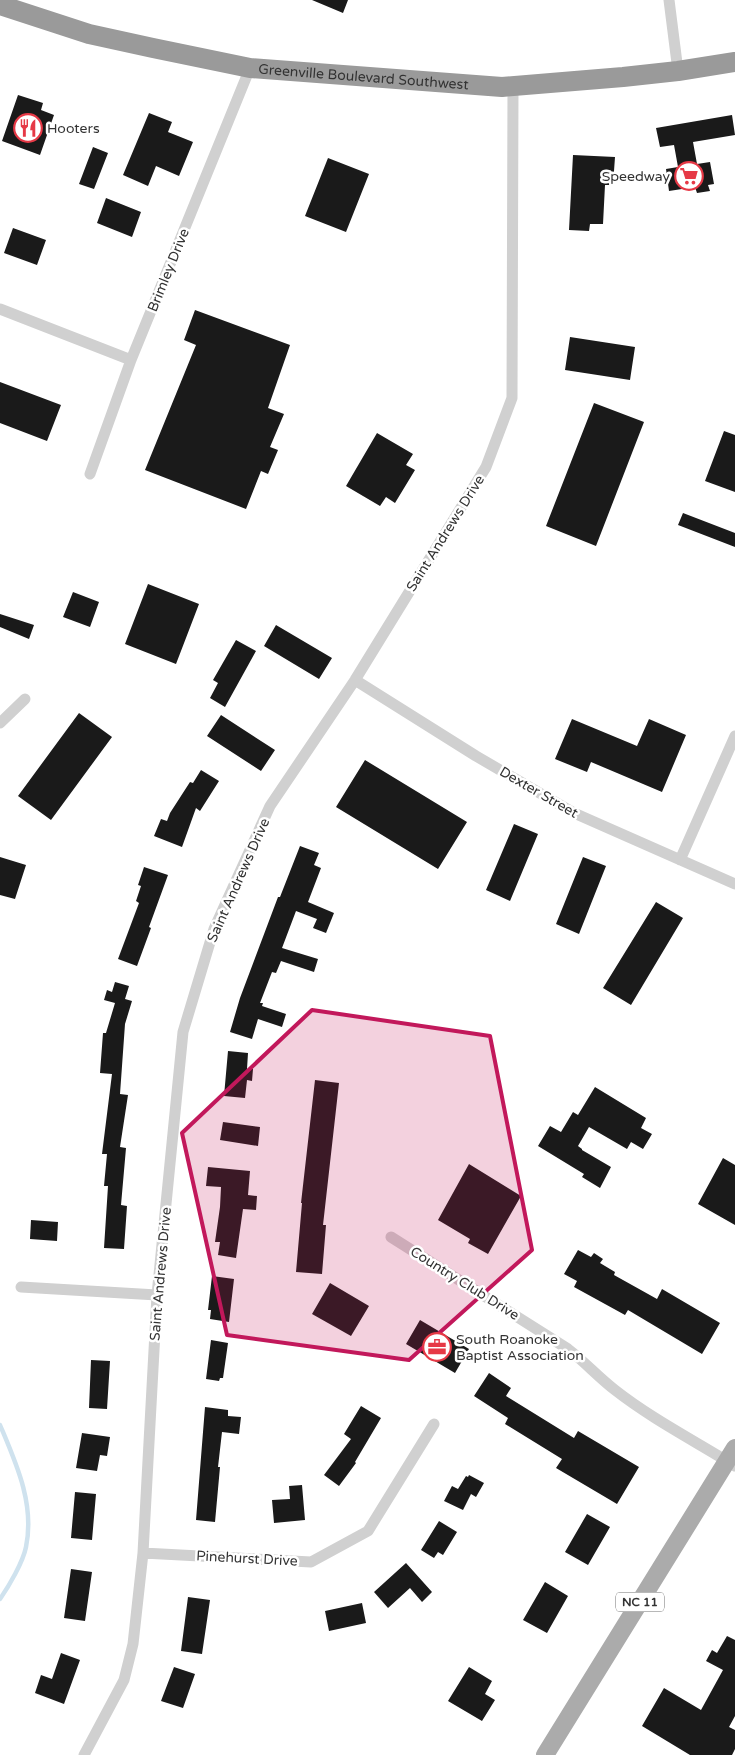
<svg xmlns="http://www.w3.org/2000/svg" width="735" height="1755" viewBox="0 0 735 1755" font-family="'Varela Round',sans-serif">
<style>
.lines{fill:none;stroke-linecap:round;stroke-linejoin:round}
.stream{stroke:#cfe2ee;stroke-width:4.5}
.building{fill:#1a1a1a}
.street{stroke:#d0d0d0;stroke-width:11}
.primary{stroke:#ababab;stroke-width:18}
.highway{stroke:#9a9a9a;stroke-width:20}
.marked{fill:#c2185b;fill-opacity:0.2;stroke:#c2185b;stroke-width:4;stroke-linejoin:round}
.labels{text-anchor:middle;stroke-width:5;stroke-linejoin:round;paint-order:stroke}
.shield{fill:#fff;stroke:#707070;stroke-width:1}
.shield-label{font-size:12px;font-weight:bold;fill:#333}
.street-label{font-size:14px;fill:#333;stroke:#fff}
.poi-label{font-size:14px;fill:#333;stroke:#fff;text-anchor:start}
</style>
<rect width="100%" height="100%" fill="#fff"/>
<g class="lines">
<path class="stream" d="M0 1425C16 1463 35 1504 26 1547 23 1562 9 1586 0 1599"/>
</g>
<path class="building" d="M312 0H348L343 13Z
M18 95 43 103 41 110 54 115 40 155 2 141Z
M149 113 172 122 168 132 193 142 179 176 156 166 148 186 123 175Z
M732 115 735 135 693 142 697 164 710 162 714 184 708 185 710 191 697 193 695 187 669 191 666 169 678 167 674 145 660 147 656 128Z
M93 147 108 153 94 189 79 184Z
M573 155 615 157 613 185H605L603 224H590L589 231 569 230Z
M328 158 369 174 346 232 305 216Z
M106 198 141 212 132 237 97 223Z
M13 228 46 240 37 265 4 253Z
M195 310 290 345 268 408 284 414 270 447 278 450 268 474 261 471 246 509 145 470 196 345 184 340Z
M570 337 635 347 630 380 565 370Z
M0 382 61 405 47 441 0 423Z
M594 403 644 422 596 546 546 526Z
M724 431 735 435V492L705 481Z
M377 433 413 454 406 465 415 470 395 503 386 497 380 506 346 486Z
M683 513 735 533V547L678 525Z
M148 584 199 604 176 664 125 644Z
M73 592 99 602 90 627 63 617Z
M0 614 34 625 29 639 0 627Z
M276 625 332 658 319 679 264 646Z
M236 640 256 651 225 707 210 698 218 683 213 680Z
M79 713 112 737 51 820 18 796Z
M221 715 275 750 261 771 207 736Z
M572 719 637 746 649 719 686 735 662 792 591 762 587 772 555 759Z
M365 760 467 822 438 869 336 807Z
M201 770 219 781 200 811 196 808 182 847 154 836 161 819 167 821 170 813 190 782 193 783Z
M514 824 538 834 510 901 486 890Z
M300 846 319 853 314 865 321 868 308 902 334 913 326 933 313 928 317 919 296 911 282 948 318 959 314 972 281 961 276 973 272 972 260 1003H263L262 1006 286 1014 282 1027 258 1019 252 1039 230 1032 240 998 278 897H280Z
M0 857 26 865 15 899 0 895Z
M583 857 606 866 579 934 556 924Z
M144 867 168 875 149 927 151 928 137 966 118 959 139 903 136 901 141 886 138 885Z
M656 902 683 918 631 1005 603 988Z
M115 982 129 986 125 999 132 1001 125 1024 120 1094 128 1095 120 1147 126 1148 121 1205 127 1206 124 1249 104 1248 108 1186H104L107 1154H102L112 1074 100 1073 103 1033H106L115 1003 104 1000 107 990 112 992Z
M228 1051 248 1053 247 1069H253L252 1081 247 1080 245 1098 224 1096Z
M315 1080 339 1083 323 1225H326L322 1274 296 1272 302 1203H301Z
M595 1087 646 1118 641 1128 652 1134 643 1149 631 1142 627 1149 589 1127 578 1146 582 1149V1150L611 1167 600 1188 582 1177 584 1174 538 1146 550 1126 561 1132 573 1112 578 1115Z
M223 1122 260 1127 258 1146 220 1140Z
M723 1158 735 1165V1225L698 1204Z
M469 1164 521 1196 488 1254 468 1243 470 1239 438 1220Z
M208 1167 250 1171 248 1195 257 1196 256 1210 243 1209 236 1258 218 1255 220 1242H215L220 1207 221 1187 206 1186Z
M31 1220 58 1222 57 1241 30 1239Z
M578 1250 591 1257 594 1253 603 1259 600 1263 615 1272 614 1275 657 1299 662 1289 720 1323 702 1354 628 1310 625 1315 574 1287 577 1281 564 1274Z
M212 1276 234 1279 229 1322 210 1319 211 1310H208Z
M330 1283 369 1306 351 1336 312 1314Z
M420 1320 469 1349 455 1373 406 1344Z
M211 1340 228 1343 223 1378H220L219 1381 206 1379Z
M91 1360 110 1361 107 1409 89 1408Z
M489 1373 511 1388 506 1396 574 1438 578 1431 639 1467 617 1504 556 1468 562 1459 505 1424 508 1418 474 1396Z
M361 1406 381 1418 355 1462 356 1463 339 1486 324 1475 351 1439 344 1434Z
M205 1407 228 1410V1416L241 1417 239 1434 222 1432 218 1467H220L215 1522 196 1520Z
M82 1433 110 1437 107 1456 100 1455 97 1471 76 1468Z
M469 1475 484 1483 476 1497 471 1494 463 1510 444 1501 452 1486 458 1489 466 1476 468 1477Z
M302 1485 305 1520 274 1523 272 1500 290 1499 289 1486Z
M75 1492 96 1494 92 1540 71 1538Z
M587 1514 610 1527 588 1565 565 1552Z
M439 1521 457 1532 443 1555 438 1552 434 1558 421 1550Z
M406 1563 432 1592 422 1602 410 1588 388 1608 374 1592Z
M71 1569 92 1572 85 1621 64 1618Z
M545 1582 568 1596 547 1633 523 1620Z
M188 1597 210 1600 202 1654 181 1651Z
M362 1603 366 1623 329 1631 325 1611Z
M727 1636 735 1640V1716L729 1727 735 1730V1749L732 1755H690L642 1726 664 1688 701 1710 723 1670 706 1661 712 1650 717 1653Z
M61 1653 80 1660 64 1704 35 1693 41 1675 52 1679Z
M174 1667 195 1674 183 1708 161 1701Z
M469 1667 492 1681 485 1694 495 1700 482 1721 448 1701Z"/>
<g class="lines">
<path class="street" d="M669 0 678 71
M0 309 131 360
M90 474 131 360 250 68
M355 680 476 756 574 813 735 884
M0 723 25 699
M680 860 735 736
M391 1237 568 1349C585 1362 598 1377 615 1390 652 1419 695 1441 735 1466
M21 1287 157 1295
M143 1553 311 1562 368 1531 434 1424
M84 1755 124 1680 133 1644 143 1553 157 1295 183 1032 214 929 270 806 355 680 486 467 512 398 513 86"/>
<path class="primary" d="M545 1755 735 1448"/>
<path class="highway" id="s1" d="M0 5 89 34 153 48 250 68 502 87 623 77 678 71 735 62"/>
</g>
<path class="marked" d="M312 1010 490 1036 532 1250 409 1360 227 1335 182 1133Z"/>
<defs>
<symbol id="restaurant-ring" viewBox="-11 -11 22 22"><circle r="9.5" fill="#fff" stroke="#e63946" stroke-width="1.5"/><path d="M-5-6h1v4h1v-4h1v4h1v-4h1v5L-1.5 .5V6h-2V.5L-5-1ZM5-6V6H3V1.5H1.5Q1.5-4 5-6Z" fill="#e63946"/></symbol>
<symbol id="supermarket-ring" viewBox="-11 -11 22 22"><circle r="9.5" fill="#fff" stroke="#e63946" stroke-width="1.5"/><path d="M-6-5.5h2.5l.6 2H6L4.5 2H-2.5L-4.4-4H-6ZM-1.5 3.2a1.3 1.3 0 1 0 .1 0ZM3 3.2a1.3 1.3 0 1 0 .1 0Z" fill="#e63946"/></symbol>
<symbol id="office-ring" viewBox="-11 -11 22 22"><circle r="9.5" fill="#fff" stroke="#e63946" stroke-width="1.5"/><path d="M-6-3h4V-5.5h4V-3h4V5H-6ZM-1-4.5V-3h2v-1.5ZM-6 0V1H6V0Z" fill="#e63946"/></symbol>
</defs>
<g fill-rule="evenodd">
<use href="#restaurant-ring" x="12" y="112" width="32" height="32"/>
<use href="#supermarket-ring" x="673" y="160" width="32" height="32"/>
<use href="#office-ring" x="421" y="1331" width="32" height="32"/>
</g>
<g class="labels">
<rect class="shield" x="616" y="1592.5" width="48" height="19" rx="4"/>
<g class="shield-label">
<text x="640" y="1606">NC 11</text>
</g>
<g class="street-label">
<text dy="5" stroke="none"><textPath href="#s1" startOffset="372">Greenville Boulevard Southwest</textPath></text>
<text transform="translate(168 270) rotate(-68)" y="5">Brimley Drive</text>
<text transform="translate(445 533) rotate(-58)" y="5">Saint Andrews Drive</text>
<text transform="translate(539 792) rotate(30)" y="5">Dexter Street</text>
<text transform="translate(238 880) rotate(-66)" y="5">Saint Andrews Drive</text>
<text transform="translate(160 1274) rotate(-85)" y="5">Saint Andrews Drive</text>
<text transform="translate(465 1283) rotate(32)" y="5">Country Club Drive</text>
<text transform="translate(247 1558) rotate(3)" y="5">Pinehurst Drive</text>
</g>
<g class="poi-label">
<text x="47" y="133">Hooters</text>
<text x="670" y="181" text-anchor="end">Speedway</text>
<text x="456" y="1344">South Roanoke<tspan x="456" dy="16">Baptist Association</tspan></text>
</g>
</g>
</svg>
